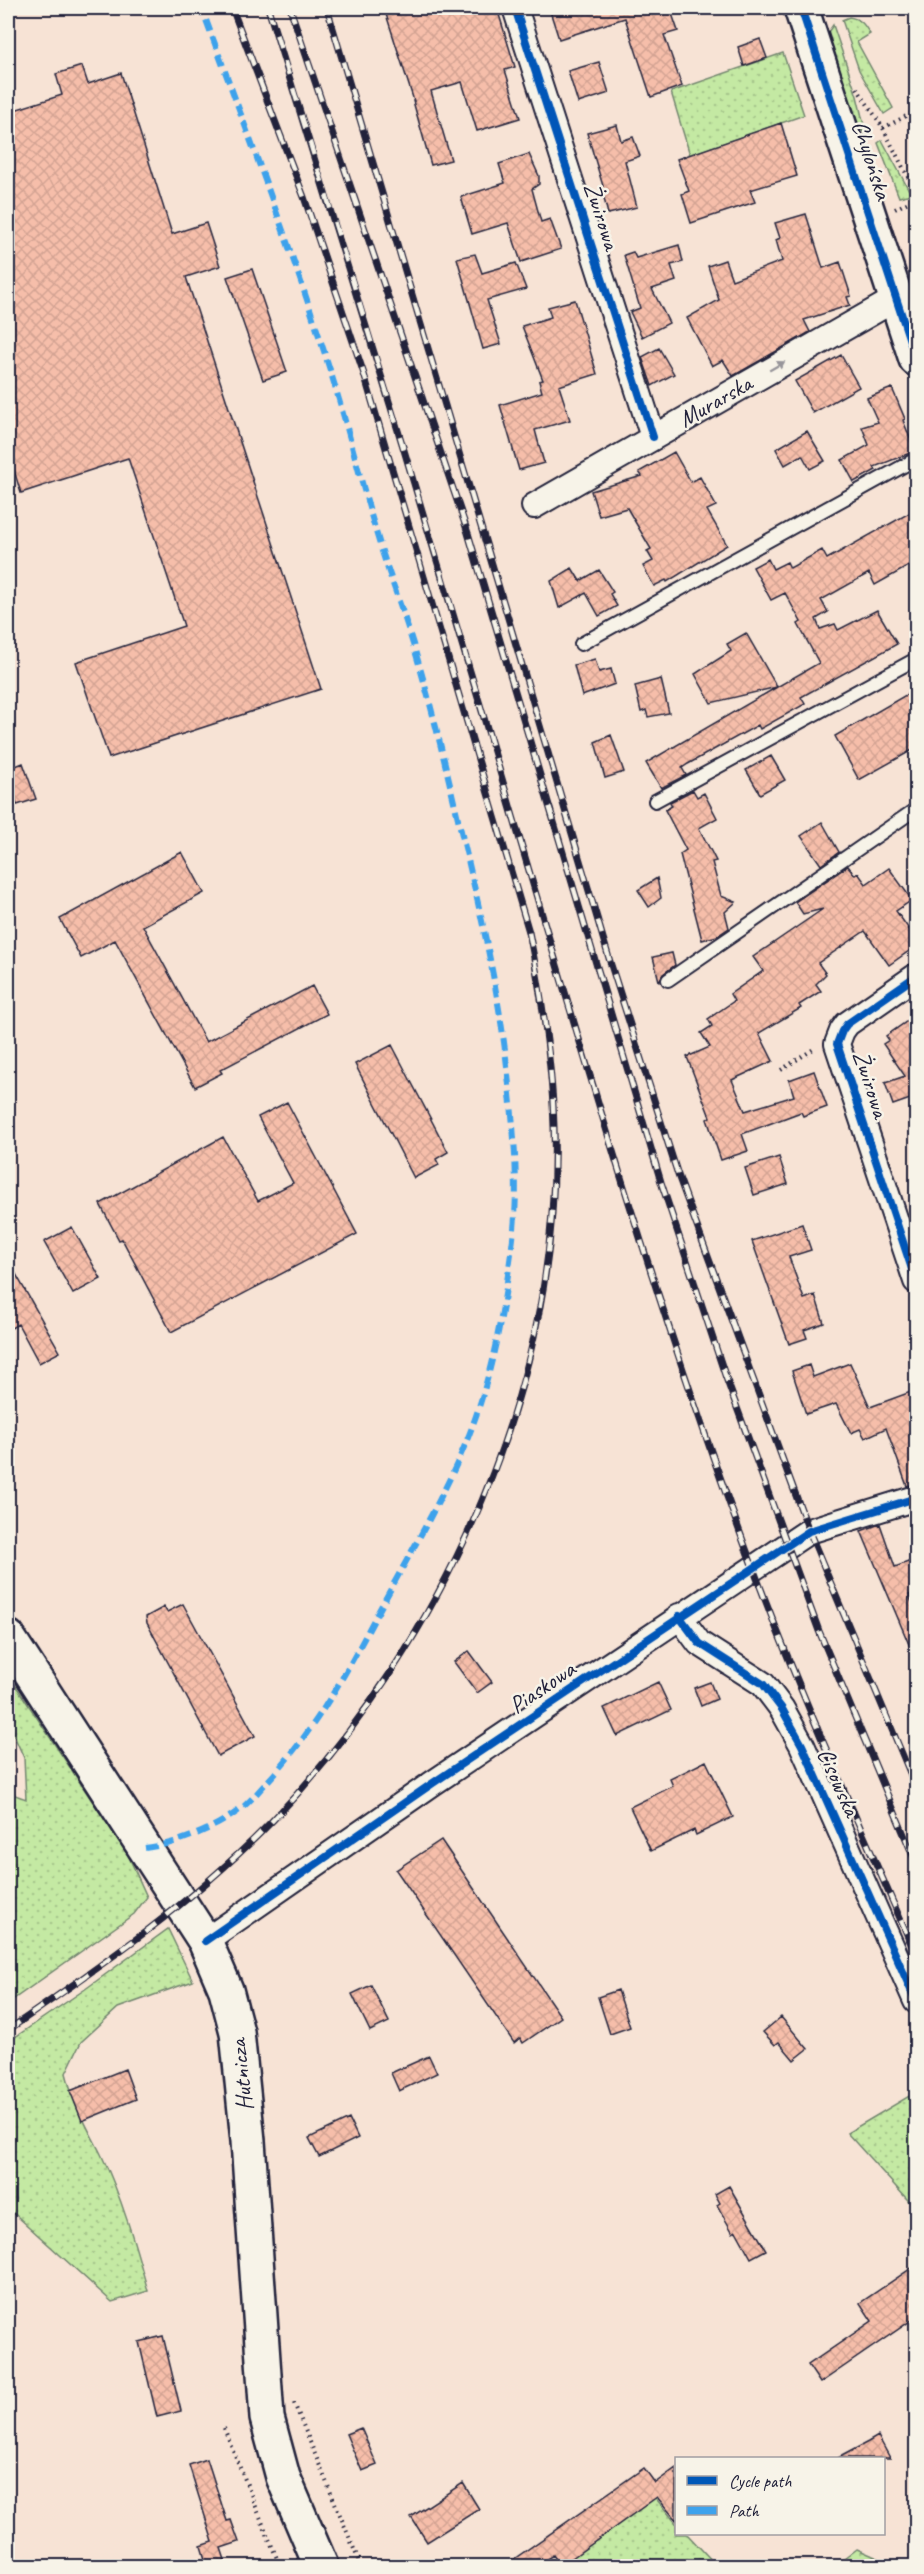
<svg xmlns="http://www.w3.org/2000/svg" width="924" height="2574" viewBox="0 0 924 2574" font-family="Caveat,sans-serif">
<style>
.grass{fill:url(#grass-dots);stroke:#73866f;stroke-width:1.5}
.building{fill:url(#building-cross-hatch);stroke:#22223b;stroke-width:1.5}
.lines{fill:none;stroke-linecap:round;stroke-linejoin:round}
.lane-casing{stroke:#22223b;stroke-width:16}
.street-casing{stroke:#22223b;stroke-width:28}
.secondary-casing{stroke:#22223b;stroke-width:38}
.path{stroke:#22223b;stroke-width:4;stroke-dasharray:1.5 4.5;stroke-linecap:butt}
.lane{stroke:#f7f3e8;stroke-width:12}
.street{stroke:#f7f3e8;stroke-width:24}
.secondary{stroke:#f7f3e8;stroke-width:33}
.rail-casing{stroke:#22223b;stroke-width:7}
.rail{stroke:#f7f3e8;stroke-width:4.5;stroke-dasharray:14;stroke-linecap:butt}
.quiet{stroke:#3ea2ec;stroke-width:6;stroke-dasharray:12 6;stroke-linecap:butt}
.cycleway-casing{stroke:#f7f3e8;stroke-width:11}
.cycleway{stroke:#0057b8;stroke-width:8}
.oneway{fill:#97959a}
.labels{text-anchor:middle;stroke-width:5;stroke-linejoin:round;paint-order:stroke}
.street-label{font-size:24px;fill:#22223b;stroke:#f7f3e8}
</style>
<defs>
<pattern id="grass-dots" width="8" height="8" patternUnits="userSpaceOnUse" patternTransform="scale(1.5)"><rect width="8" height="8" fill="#c4e9a3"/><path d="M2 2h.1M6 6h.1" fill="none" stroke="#a8c88d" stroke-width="1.8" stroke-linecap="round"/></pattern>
<pattern id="building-cross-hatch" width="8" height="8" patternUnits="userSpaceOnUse" patternTransform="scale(1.5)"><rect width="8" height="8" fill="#f6beaa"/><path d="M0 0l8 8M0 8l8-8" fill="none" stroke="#d3a393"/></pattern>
</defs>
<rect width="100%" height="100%" fill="#f7e3d5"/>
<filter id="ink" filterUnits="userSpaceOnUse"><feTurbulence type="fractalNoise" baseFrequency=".0167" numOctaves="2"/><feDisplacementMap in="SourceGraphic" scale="12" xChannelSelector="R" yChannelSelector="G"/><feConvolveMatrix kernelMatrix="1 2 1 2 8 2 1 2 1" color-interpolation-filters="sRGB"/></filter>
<g filter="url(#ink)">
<path class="grass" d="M849 17C861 19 864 24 870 34L857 42 893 108 884 114 859 70 842 20Z
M833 25 857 96 867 138 854 118 826 35Z
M783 53 804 115 690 155 671 92Z
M882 140 911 194 899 197 878 143Z
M8 1674 128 1855 147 1897 134 1914 8 2003V1777L15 1795 26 1799 24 1758 8 1722Z
M168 1929 193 1981 118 2008 81 2042 66 2073C73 2102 87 2127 101 2154 122 2198 135 2244 148 2291L112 2302 8 2208V2042L84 1990Z
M916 2092V2209L847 2133Z
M653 2495 676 2523V2534H687L717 2566H555Z
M857 2549 896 2566H835Z"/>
<path class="building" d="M384 8H455L458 17 488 8H497L515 67 505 70 520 118 477 131 462 82 431 91 451 160 431 165 413 101H414Z
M549 8H670L678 31 664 35 682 86 651 97 625 18 559 39Z
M760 39 767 58 744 66 738 47Z
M599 62 609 93 578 103 568 71Z
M82 66 88 84 121 73 172 234 206 223 220 266 186 277 321 689 109 758 76 662 184 626 128 458 21 493 8 452V112L62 95 56 74Z
M781 123 797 176 750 190 755 202 691 223 682 194 689 191 677 159Z
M617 125 621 141 633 137 640 156 625 161 637 207 608 214 601 187 603 186 587 133Z
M529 154 539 176V184L532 189 541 222 550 219 561 249 521 262 508 223 472 234 461 197 505 183 499 164Z
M806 214 823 268 840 262 851 296 847 297 850 305 804 320 810 332 733 376 723 360 712 366 687 318 719 300 708 266 725 260 732 280 782 261 776 240 780 238 775 223Z
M679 245 683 262 671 265 676 281 652 289 669 323 642 337 630 312 640 308 624 255 633 252 636 258Z
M475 254 482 273 516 263 526 289 487 300 501 344 483 349 457 258Z
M252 269 287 372 263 380 227 277Z
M575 300 597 374 559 386 570 420 535 430 544 463 519 470 500 405 542 392 539 381 543 380 522 326 551 317 548 307Z
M659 348 674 374 652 386 642 357Z
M841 355 859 387 813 413 795 381Z
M892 388 905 419 903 420 915 451 874 467 876 470 854 482 842 460 869 445 862 427 878 422 867 398Z
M807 431 825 461 810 469 802 455 785 465 776 449Z
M674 452 691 482 700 477 716 506 707 510 727 545 667 582 666 580 654 586 643 566 653 561 647 551 651 549 627 508 599 516 591 491 642 476 639 472Z
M911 512 916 528V562L875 585 869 573 821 600 828 612 816 619 820 629 835 624 838 630 877 610 897 644 801 697 805 704 760 729 758 725 688 764 682 768 686 775 661 788 646 763 777 687 711 703 695 674 731 651 727 644 746 633 777 687 819 663 798 624 801 622 785 593 771 600 753 567 768 559 773 569 787 562 790 568 822 550 827 559Z
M572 568 580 581 599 570 613 592 610 594 617 606 599 616 586 593 559 608 551 581Z
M595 659 599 672 611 669 615 684 582 696 574 665Z
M661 679 669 713 648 717 646 710 641 712 635 686Z
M916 689V748L859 780 835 736Z
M611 735 624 772 605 778 595 742Z
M771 756 785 780 760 794 746 770Z
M23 763 36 799 17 805 8 778V769Z
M693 790 697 797 704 793 717 818 699 828 716 861 712 862 721 896 736 902 725 912 729 928 717 936 702 940 680 854 686 850 665 810 672 806 670 802Z
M822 822 839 852 821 865 801 836Z
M182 852 204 893 143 926 206 1042 312 986 327 1014 220 1070 222 1073 195 1087 115 940 81 958 60 919Z
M848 866 855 875 858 873 866 884 889 868 912 900 896 911 916 939V946L889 965 865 931 818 963 826 974 816 984 821 991 799 1005 801 1008 759 1033 773 1061 732 1080 745 1111 794 1096 789 1080 814 1071 827 1107 803 1116 801 1112 742 1134 748 1151 721 1160 707 1119 710 1117 687 1057 710 1047 701 1033 712 1026 708 1019 734 1001 730 994 763 971 753 957 823 909 803 914 795 902Z
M657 878 661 898 649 907 638 890Z
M672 953 675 965 663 974 659 981 653 957Z
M916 1015V1097L893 1105 885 1083 905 1076 883 1044 889 1040 886 1036Z
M392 1045 448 1152 436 1159 439 1165 414 1178 355 1064Z
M287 1102 357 1234 171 1332 122 1239 119 1240 100 1204 223 1137 258 1201 293 1183 258 1117Z
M779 1157 788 1184 754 1195 745 1168Z
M802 1224 811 1250 789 1257 804 1299 815 1295 824 1323 804 1330 807 1338 789 1344 752 1241Z
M72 1227 101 1279 73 1294 44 1242Z
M8 1260 60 1352 39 1363 18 1324 8 1330Z
M850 1363 870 1407 916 1390V1484L907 1486 886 1428 865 1438 860 1429 851 1433 836 1404 806 1414 792 1371 809 1365 813 1377Z
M880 1524 895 1567 916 1559V1593L909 1595 916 1613V1661L861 1531Z
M183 1604 255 1736 218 1756 147 1623 146 1617 164 1607 167 1612Z
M469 1651 492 1682 477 1693 454 1662Z
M658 1682 671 1710 617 1736 604 1708Z
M710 1682 717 1699 701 1706 694 1688Z
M706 1761 733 1817 696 1835 694 1830 651 1851 630 1807 673 1786 670 1779Z
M441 1840 561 2017 523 2043 520 2038 514 2043 396 1870Z
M371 1985 389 2022 370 2031 352 1994Z
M618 1990 630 2027 610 2034 598 1997Z
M781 2017 808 2049 794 2060 779 2042 775 2045 763 2032Z
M429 2056 437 2073 399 2091 391 2073Z
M125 2069 136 2099 82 2121 70 2091Z
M349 2119 358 2138 319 2157 309 2138Z
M729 2186 766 2250 751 2258 736 2231 733 2233 717 2205 720 2203 715 2194Z
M916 2265V2317L820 2383 808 2365 872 2321 860 2303Z
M163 2336 181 2411 157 2417 139 2342Z
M361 2428 377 2465 362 2471 346 2434Z
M878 2436 890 2458H838L868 2442Z
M207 2459 227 2521 231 2520 239 2542 221 2548 227 2566H207L201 2546 213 2542 189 2465Z
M644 2468 655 2483 676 2468V2520L657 2497 561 2566 553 2555 536 2566H504Z
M463 2483 479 2509 427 2542 411 2517Z"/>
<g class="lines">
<defs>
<path id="lane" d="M581 644 916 459
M655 801 916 659
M668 980 916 809"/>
<path id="street" d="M515 8 653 437
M534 506 897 298
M916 976 847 1024 842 1031 837 1044 916 1281
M679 1616 699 1643 763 1684 782 1709 802 1745 916 2001
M205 1941 433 1783 809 1531 916 1498"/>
<path id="secondary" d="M801 8 916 359
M8 1637 205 1941 226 1990 237 2032 248 2141 267 2418 283 2477 321 2566"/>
</defs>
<use href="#lane" class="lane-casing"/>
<use href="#street" class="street-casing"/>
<use href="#secondary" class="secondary-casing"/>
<path class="path" d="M857 88 883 128 916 193
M883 128 916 111
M895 209 916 198
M915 419H916
M781 1070 815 1048
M294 2403 361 2566
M224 2428 280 2566"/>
<use href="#lane" class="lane"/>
<use href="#street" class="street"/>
<use href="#secondary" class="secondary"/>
<defs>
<path id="rail" d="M268 8C344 251 418 494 490 738 572 1016 651 1294 752 1565 801 1697 860 1826 916 1955
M290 8 468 533 661 1182 725 1375 819 1631 916 1863
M327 8 611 965 678 1175 809 1531 916 1787
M8 2030C101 1966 195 1901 274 1819 449 1636 561 1382 554 1127 552 1061 542 997 529 932L364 374 304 197 232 8"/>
</defs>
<use href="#rail" class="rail-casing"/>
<use href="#rail" class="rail"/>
<path class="quiet" d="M145 1848C177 1844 212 1830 238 1811 249 1803 258 1792 267 1782 308 1738 340 1685 368 1631 399 1572 435 1514 462 1452 490 1388 503 1315 512 1246 520 1189 514 1132 508 1075 499 991 480 909 460 827 445 764 431 702 412 641 402 608 390 577 380 545 362 487 348 427 330 370 292 250 248 134 205 17L199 8"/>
<defs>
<path id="cycleway" d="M515 8 653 437
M801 8 916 359
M916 976 847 1024 842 1031 837 1044 916 1281
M679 1616 699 1643 763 1684 782 1709 802 1745 916 2001
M205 1941 433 1783 809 1531 916 1498"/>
</defs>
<use href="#cycleway" class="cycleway-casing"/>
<use href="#cycleway" class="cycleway"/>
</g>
<defs><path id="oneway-solid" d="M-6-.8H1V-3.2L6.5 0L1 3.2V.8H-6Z" transform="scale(1.5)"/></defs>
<use class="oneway" href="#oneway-solid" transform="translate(777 366) rotate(-30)"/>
</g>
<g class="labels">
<g class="street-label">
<text transform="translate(872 160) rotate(72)" y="8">Chylońska</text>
<text transform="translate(602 216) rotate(72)" y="8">Żwirowa</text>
<text transform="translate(715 401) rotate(-30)" y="8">Murarska</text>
<text transform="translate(871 1084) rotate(72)" y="8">Żwirowa</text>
<text transform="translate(542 1687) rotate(-34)" y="8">Piaskowa</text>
<text transform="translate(839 1782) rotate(66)" y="8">Cisowska</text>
<text transform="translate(241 2075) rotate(-96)" y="8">Hutnicza</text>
</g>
</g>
<rect width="924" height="2574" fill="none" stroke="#f7f3e8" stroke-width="30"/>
<rect x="15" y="15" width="894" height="2544" fill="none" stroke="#22223b" stroke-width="2" filter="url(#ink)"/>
<rect x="675" y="2457" width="210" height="78" fill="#f7f3e8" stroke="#a29fa3" stroke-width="1.5"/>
<rect x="687" y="2476" width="30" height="9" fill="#0057b8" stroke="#a29fa3" stroke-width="1.5"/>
<text x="729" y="2487" font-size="18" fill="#22223b">Cycle path</text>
<rect x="687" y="2506" width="30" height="9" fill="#3ea2ec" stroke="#a29fa3" stroke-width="1.5"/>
<text x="729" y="2517" font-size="18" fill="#22223b">Path</text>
</svg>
